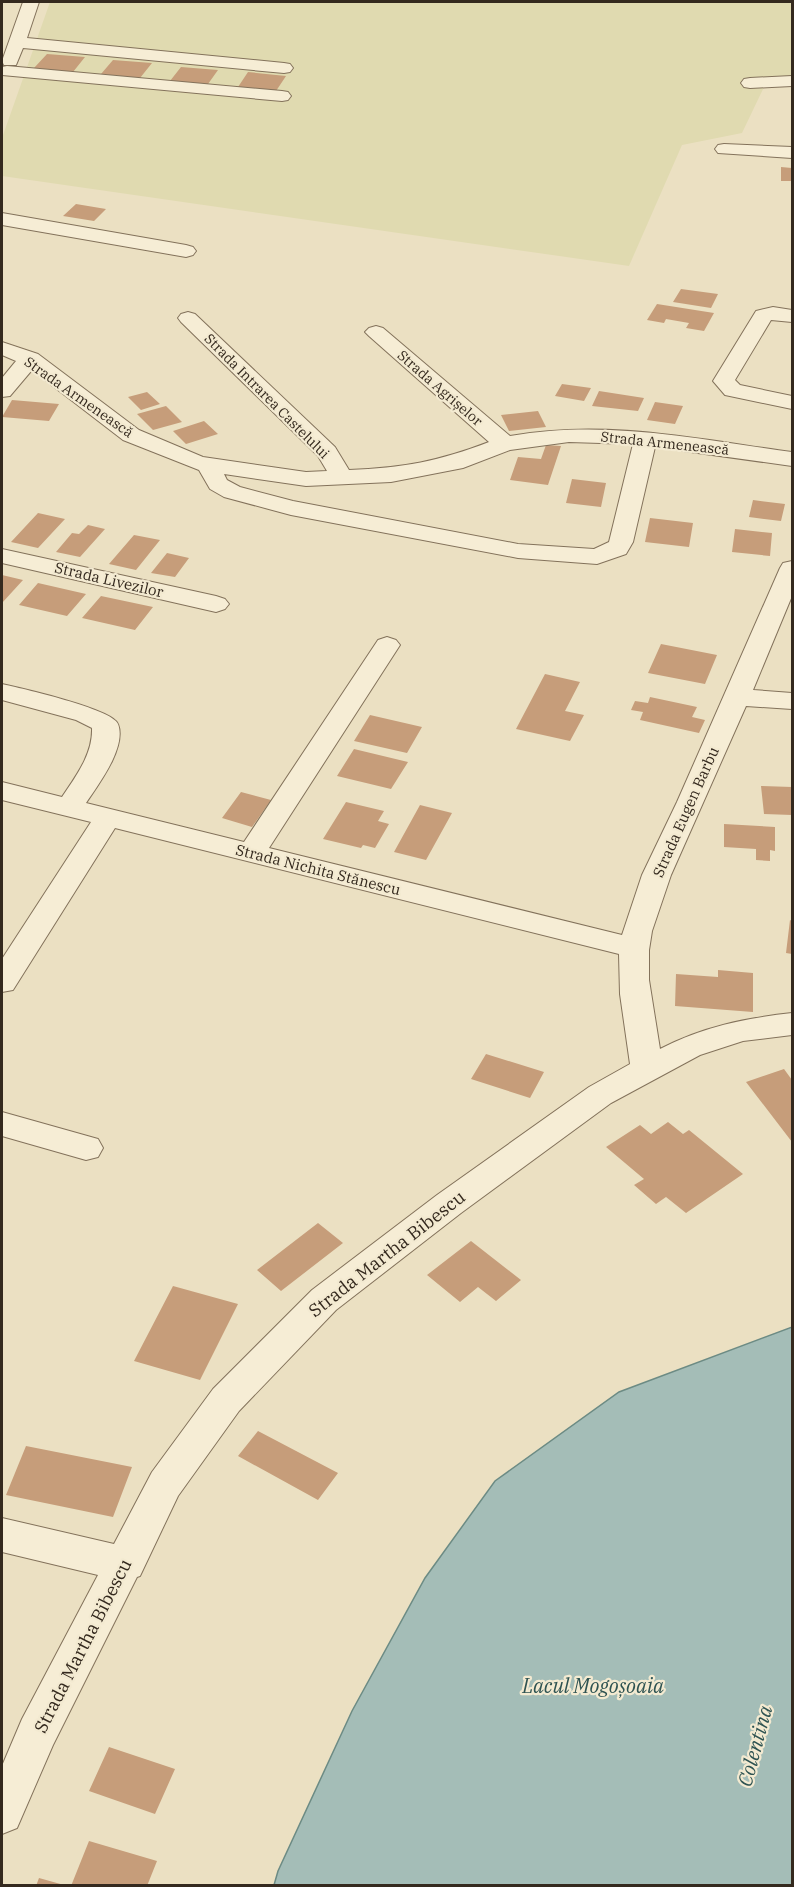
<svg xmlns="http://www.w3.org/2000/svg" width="794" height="1887" viewBox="0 0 794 1887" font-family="'IBM Plex Serif',serif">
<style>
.farmland{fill:#e0dab0}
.water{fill:#a4bdb7;stroke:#6c8b84;stroke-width:1.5}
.building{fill:#c69d7a}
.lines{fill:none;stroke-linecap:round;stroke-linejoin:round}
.street-casing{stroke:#83725b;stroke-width:2}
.street{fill:#f6edd5;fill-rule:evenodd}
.labels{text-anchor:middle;stroke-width:4.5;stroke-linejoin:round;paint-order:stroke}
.far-street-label{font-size:14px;fill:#34291e;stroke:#f3ead1}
.street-label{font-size:15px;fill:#34291e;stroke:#f3ead1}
.near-street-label{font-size:18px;fill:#34291e;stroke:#f3ead1}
.near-water-label{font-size:20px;font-style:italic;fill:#2e5352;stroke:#f3ead1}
</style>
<rect width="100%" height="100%" fill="#ebe0c2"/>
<path class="farmland" d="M50 2H792V85H765L742 133 682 145 629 266 2 176V138Z"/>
<path class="water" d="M792 1327V1885H274L278 1871 352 1711 425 1578 495 1481 619 1392Z"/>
<path class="building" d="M47 54 85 57 73 72 34 68Z
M113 60 152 63 140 78 101 74Z
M181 67 218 70 208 84 170 81Z
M248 72 286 76 276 91 238 87Z
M781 167 792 168V181H781Z
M76 204 106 209 94 221 63 216Z
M681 289 718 294 711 308 673 302Z
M657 304 714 313 704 331 686 328 689 323 666 319 664 323 647 320Z
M562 384 591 388 584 401 555 396Z
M599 391 644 398 638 411 592 406Z
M147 392 160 404 141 410 128 397Z
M12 400 59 404 49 421 2 417Z
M655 402 683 406 675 424 647 420Z
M166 406 182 422 153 430 137 414Z
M538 411 546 427 509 431 501 415Z
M204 421 218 434 186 444 173 431Z
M546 445 561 446 548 485 510 480 518 457 541 459Z
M572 479 606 483 601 507 566 503Z
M753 500 785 504 781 521 749 517Z
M38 513 65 519 38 548 11 542Z
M650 518 693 523 689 547 645 542Z
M88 525 105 529 80 557 56 552 72 533 79 534Z
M735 529 772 533 770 556 732 552Z
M134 535 160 540 136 570 109 564Z
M167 553 189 558 175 577 151 573Z
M2 575 23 580 2 603Z
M38 583 86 594 67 616 19 605Z
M101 596 153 607 135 630 82 618Z
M661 644 717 655 705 684 648 673Z
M545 674 580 682 565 711 584 715 570 741 516 729Z
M650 697 697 707 692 717 705 720 699 733 640 720 643 712 631 710 635 701 648 703Z
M370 715 422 727 407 753 354 741Z
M354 749 408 762 391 789 337 776Z
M761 786 792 787V815L764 814Z
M241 792 271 800 252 827 222 818Z
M346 802 384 811 378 821 389 824 375 848 363 845 361 848 323 839Z
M420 805 452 813 426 860 394 852Z
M724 824 775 827V851L770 850V861L756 860V849L724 847Z
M790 920 792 921V954L786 953Z
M718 970 753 973V1012L675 1006 676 974 718 977Z
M486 1054 544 1072 530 1098 471 1079Z
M784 1069 792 1080V1142L746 1082Z
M668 1122 683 1134 689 1130 743 1174 686 1213 666 1197 656 1204 634 1185 644 1179 606 1147 640 1125 651 1134Z
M318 1223 343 1243 281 1291 257 1270Z
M471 1241 521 1280 496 1301 478 1287 460 1302 427 1275Z
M173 1286 238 1304 200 1380 134 1361Z
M258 1431 338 1473 318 1500 238 1456Z
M26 1446 132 1467 113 1517 6 1495Z
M109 1747 175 1769 155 1814 89 1791Z
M89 1841 157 1861 147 1886H71Z
M39 1878 64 1885V1886H36Z"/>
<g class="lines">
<defs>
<path id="street" d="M23 2H39L27 38 284 63 290 64 293 68 290 72 284 73 23 48 16 65H4L2 61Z
M7 66 282 91 288 92 291 96 288 100 282 101 2 75V67Z
M792 76V86L750 88 744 87 741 83 744 79 750 78Z
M724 144 792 147V158L718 153 715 149 718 145Z
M2 213 186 245 193 247 196 251 193 255 186 257 2 225Z
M773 307 792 310V322L771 320 735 380 740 385 792 396V409L725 395 713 381 756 311Z
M188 312 195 314 335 447 349 470C402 468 440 461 489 442L369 336 365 332 369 328 376 326 383 328 510 436C606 419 696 439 792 452V466L655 447 633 542 626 554 597 564 518 558 291 515 224 497 210 489 199 470 123 440 32 370 10 396 2 397V378L16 361 2 355V342L38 354 139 430 203 457 306 472 327 471 318 456 181 322 178 318 181 314ZM569 442 633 444 609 542 594 549 518 544 293 501 240 487 227 480 224 474 306 486 391 482 463 468 510 450Z
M2 549 216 596 225 599 229 604 225 609 216 612 2 563Z
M792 561V596L753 690 792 693V709L746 706 671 875 652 931 649 950V980L660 1049C701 1027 746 1018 792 1013V1035L743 1041 700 1055 611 1103 461 1213 336 1310 239 1411 178 1496 140 1576 137 1577 53 1745 17 1828 2 1834V1766L22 1719 98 1575 2 1552V1518L114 1544 152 1472 213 1389 312 1290 437 1195 589 1087 630 1064 620 994 619 954 115 828 13 990 2 992V959L91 822 2 800V782L62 797C76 776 93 754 92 728L76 720 2 700V684C20 688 113 709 118 724 127 747 98 785 86 803L244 842 378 640 387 637 396 640 400 645 269 848 622 935 642 875 677 802 780 568 783 563Z
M2 1112 98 1139 103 1148 98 1157 86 1160 2 1136Z"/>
</defs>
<use href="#street" class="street-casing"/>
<use href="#street" class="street"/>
</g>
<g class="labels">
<g class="far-street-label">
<text transform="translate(440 388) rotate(41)" y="5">Strada Agrișelor</text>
<text transform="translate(267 396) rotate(45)" y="5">Strada Intrarea Castelului</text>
<text transform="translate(79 397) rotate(35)" y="5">Strada Armenească</text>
<text transform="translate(665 443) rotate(6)" y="5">Strada Armenească</text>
</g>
<g class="street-label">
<text transform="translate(109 580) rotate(13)" y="5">Strada Livezilor</text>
<text transform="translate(686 812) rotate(-66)" y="5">Strada Eugen Barbu</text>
<text transform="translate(318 870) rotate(14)" y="5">Strada Nichita Stănescu</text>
</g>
<g class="near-street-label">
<text transform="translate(387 1254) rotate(-38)" y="6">Strada Martha Bibescu</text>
<text transform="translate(83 1646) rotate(-63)" y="6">Strada Martha Bibescu</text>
</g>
<g class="near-water-label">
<text x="593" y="1693">Lacul Mogoșoaia</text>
<text transform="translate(755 1746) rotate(-75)" y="7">Colentina</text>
</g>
</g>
<rect width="794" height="1887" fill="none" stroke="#34291e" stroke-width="6"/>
</svg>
